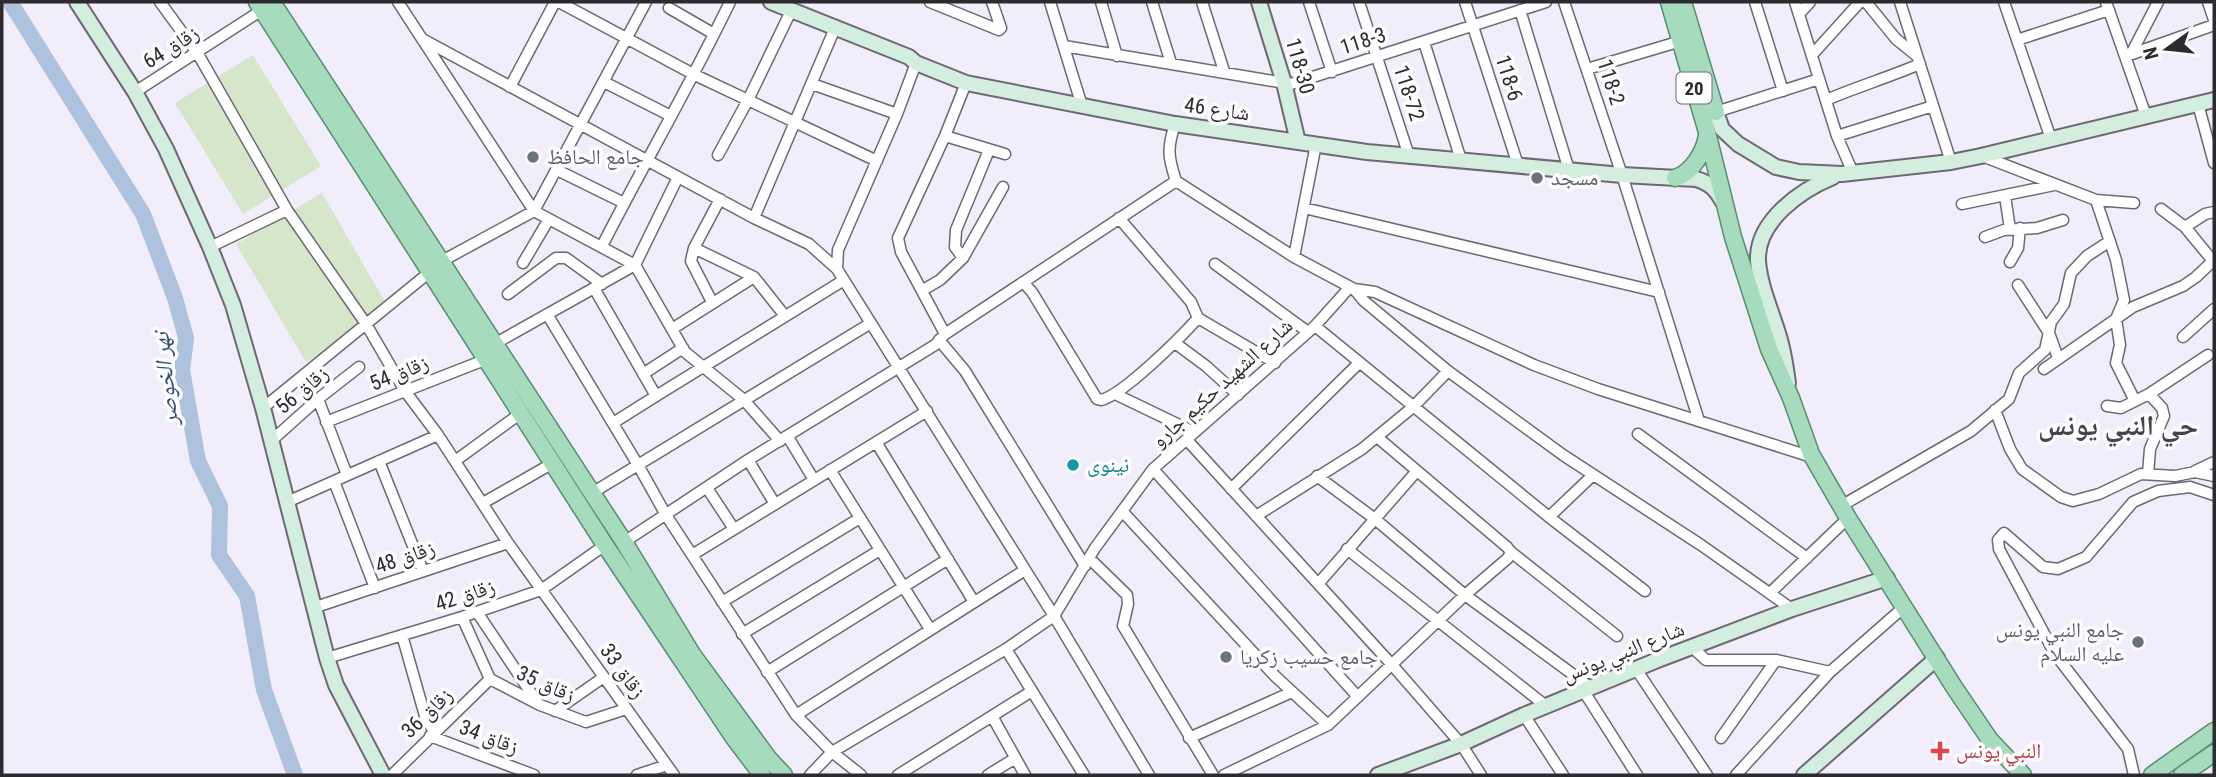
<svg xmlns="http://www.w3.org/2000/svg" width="2216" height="777" viewBox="0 0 2216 777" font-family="'Roboto Condensed','Noto Naskh Arabic',sans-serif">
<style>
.green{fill:#d5e6cb}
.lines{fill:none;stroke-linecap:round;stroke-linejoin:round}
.river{stroke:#aec1dd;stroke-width:16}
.street-casing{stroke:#6d6974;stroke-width:13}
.secondary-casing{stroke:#6d6974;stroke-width:18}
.primary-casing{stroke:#568e6f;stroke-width:19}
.street{stroke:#fff;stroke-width:10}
.secondary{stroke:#d3edde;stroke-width:14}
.primary{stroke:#a7dbbd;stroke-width:16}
.worship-dot{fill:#6b7280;stroke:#fdfdfd;stroke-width:2.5}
.culture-dot{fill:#0f9aa8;stroke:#fdfdfd;stroke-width:2.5}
.health-dot{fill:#e0444e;stroke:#fdfdfd;stroke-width:2.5}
.labels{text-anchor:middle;stroke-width:7;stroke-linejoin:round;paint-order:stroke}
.shield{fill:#fdfdfd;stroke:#6b6a6e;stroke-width:2}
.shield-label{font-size:19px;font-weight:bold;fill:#2d2b30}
.street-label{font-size:21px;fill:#2d2b30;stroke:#fdfdfd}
.worship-label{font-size:21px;fill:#5b616d;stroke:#fdfdfd;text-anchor:start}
.culture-label{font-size:21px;fill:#0d838f;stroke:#fdfdfd;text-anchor:start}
.health-label{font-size:21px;fill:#be3a42;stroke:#fdfdfd;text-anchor:start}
.water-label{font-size:23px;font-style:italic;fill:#344f78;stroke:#fdfdfd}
.district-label{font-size:28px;font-weight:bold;fill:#47434d;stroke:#fdfdfd}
</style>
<rect width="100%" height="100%" fill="#f2edfa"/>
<path class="green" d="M253 55 321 166 243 214 175 103Z
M322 193 391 312 306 362 236 244Z"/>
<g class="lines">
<path class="river" d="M10 2 143 214 175 298 186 338 182 370 198 461 220 506 219 555 247 596 264 690 295 775"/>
<defs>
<path id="street" d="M160 2 198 54 287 210 366 324 405 391 438 435 508 543 674 775
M398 2 534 211 635 265 685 352 744 400 780 441
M559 2 695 75 877 161
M930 2 999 30 1001 28 992 2
M1050 2 1082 106
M1101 2 1117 56
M1152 2 1171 63
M1202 2 1224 71
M1309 2 1332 72
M1359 2 1409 156
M1465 2 1518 165
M1564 2 1622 175 1699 421
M1755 2 1783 91
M1795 2 1837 136 1853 173
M1866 2 1896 39 1917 56
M1900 2 1951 162
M2004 2 2051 139
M2106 2 2146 116
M2208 2 2214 20
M669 8 714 34
M1520 10 1569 170
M1799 14 1810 2
M424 40 754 218 809 244 837 269 1054 616 1149 775
M2017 40 2109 10
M1424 42 1461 160
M1064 46 1291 84 1546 2
M2131 54 2158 2
M2132 54 2214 25
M1812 55 1860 2
M1587 69 1681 41
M604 82 671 116
M812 84 897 114
M510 87 555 2
M135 92 262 10
M1826 100C1857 87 1889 77 1920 64
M2198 104 2214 163
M1716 112 1819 79
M1175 124C1167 148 1168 157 1176 181L1294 257 1354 289 1375 292 1534 365 1598 389 1812 457
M945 136 1005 154
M1837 136 1933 106
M718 155 748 100 791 11
M1982 156 2096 200 2134 203
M557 170 624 203
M2005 196 2010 229
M2096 200 2116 260 2124 300 2116 319 2120 345 2116 363 2135 401
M1962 204 2054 185
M1304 208 1659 292
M2161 209 2185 227 2205 214 2214 212
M754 218 835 28
M1119 218 1191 302 1198 318 1275 363
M2185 227 2213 261
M1985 237 2004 230 2037 228 2063 220
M602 246C644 164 690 85 730 2
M210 247 287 210
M694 248 754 277 785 316
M1294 257 1316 144
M963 258 955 247 956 230 989 150
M442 261 534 211 646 2
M2010 262 2018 248 2020 228
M523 263 549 219
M1215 264 1308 332
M837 269 838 250 897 114 916 63
M1023 282 1032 292 1097 399 1101 400C1123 395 1181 337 1198 318
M2018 285 2049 333 2058 358
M594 288 656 396 613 423
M1354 289 1364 301 1448 371 1563 455 1701 545 1792 609
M923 290 940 280 963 258 1003 187
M508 294 556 258H566L602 284
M712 302 691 261 694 248 720 199
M547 314 638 465 666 515 796 715 832 752 861 775
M1315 326 1549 517 1645 591
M672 329 754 277
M945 334 901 252 898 238 945 136 966 83
M2183 337 2214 309
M939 340 965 371 1085 566
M496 343 635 265 678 177
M1175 343 1206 366 1238 395
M2044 369 2133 307 2183 286 2196 277 2214 260
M643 374 683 348
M1115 394 1194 432
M656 396 844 280
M318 399 347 475
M2107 406 2121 408 2149 394
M263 408 431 271
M1995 410 2010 449 2022 469 2061 497 2073 501 2099 494 2141 474 2175 476 2195 472 2214 476
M326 422 487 359
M1638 434 1807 558
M788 437 814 480
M1187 440 1393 666 1461 744 1481 775
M270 442 318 399 359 367
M876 442 974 602
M748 460 775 504
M379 461 423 571
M455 461 521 413
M1153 469 1358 697
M830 470 930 629
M2195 471 2214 462
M2148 474 2150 449 2164 416 2162 408 2149 394 2208 355
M1317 476 1375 519 1465 595 1590 687
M334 481 375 588
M707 488 734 529
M1231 489 1358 364
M592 493 871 323
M287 502 438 435
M483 503 553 463
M1841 506 1971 431 2009 399 2019 373 2045 350 2051 322 2064 304 2071 273 2087 256 2110 241
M1122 511 1275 676 1328 725
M1256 516 1362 449 1413 407 1448 371
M1549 517 1593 475
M624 542 748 460 935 345 945 334 1176 181
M1347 549 1546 706
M1511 552 1617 636
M692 555 927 411
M1089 558 1127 595 1128 604 1123 626 1213 775
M1318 584 1416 472
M1770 593 1848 518
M722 602 860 518
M313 608 508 543
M477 612 537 702
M462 617 490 679
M742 634 880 550
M402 635 425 716 434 732
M1692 647 1706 660H1776L1830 672
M1006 649 1084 775
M327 658 462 617 541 590 605 545
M1636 669 1707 775
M767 672 948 559
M490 679 540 705 586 722 626 709
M1583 690 1637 775
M555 711 604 677
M796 715 1025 570
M1524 715 1563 775
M992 716 1025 775
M430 736 534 775
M1189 738 1292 692
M1721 738 1776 660
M392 775 490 679
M637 775 667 765
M810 775 832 752 1006 649 1054 616 1095 548 1153 469 1315 326 1350 287
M898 775 1032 691
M988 775 1014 759
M1224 775 1328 725 1465 595 1508 558 1511 552 1507 547 1377 437
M1736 775 1830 672 1904 607
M2134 775 2128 749 2055 654 1999 549 1998 540 2004 533 2043 567 2058 569 2086 557 2133 502 2158 491 2190 487 2214 495"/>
<path id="secondary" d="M77 2 135 92 166 149 210 247 233 305 263 408 327 658 336 685 383 775
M771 2 909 57 916 63 966 83 1175 124 1367 152 1622 175 1696 179C1710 183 1716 189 1723 202
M1259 2 1284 83 1298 142
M1716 112 1722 129 1738 144 1776 167 1799 172 1842 174 1951 162 1981 156 2214 100
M1788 383C1786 368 1784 354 1780 340 1773 314 1760 288 1758 261 1756 221 1801 190 1833 177
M1378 775 1461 744 1524 715 1660 659 1792 609 1887 578
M1804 775 1937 658"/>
<path id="primary" d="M257 2 605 545 734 738 762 775
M272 2 624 542 692 654 769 759 784 775
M1669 2 1707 132 1733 237 1769 349 1791 398 1811 454 1848 518 1954 687 1990 740 2023 775
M1683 2 1716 112
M1675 178C1692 173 1705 151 1707 135
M2152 775 2214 731
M2182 775 2214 753"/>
</defs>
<use href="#street" class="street-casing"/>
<use href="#secondary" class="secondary-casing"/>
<use href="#primary" class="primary-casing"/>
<use href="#street" class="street"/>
<use href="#secondary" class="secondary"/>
<use href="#primary" class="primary"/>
</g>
<g class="worship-dot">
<circle cx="533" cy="157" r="7"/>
<circle cx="1537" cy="178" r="7"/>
<circle cx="2138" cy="642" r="7"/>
<circle cx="1226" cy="657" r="7"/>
</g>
<circle class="culture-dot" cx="1073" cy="465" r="7"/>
<path class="health-dot" d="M1936.5 740.5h7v7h7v7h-7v7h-7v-7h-7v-7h7z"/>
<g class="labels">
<rect class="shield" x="1676.5" y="72.5" width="35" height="31" rx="5"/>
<g class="shield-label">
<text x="1694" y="95">20</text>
</g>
<g class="street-label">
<text transform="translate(1363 41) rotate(-18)" y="7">118-3</text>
<text transform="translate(171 47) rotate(-32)" y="7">زقاق 64</text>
<text transform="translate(1300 66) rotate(74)" y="7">118-30</text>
<text transform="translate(1509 78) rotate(72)" y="7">118-6</text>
<text transform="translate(1611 82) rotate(72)" y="7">118-2</text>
<text transform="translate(1409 93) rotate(72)" y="7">118-72</text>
<text transform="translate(1217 109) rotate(8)" y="7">شارع 46</text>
<text transform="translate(399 373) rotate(-22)" y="7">زقاق 54</text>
<text transform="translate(1222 383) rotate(-42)" y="7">شارع الشهيد حكيم جارو</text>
<text transform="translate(302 390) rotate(-40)" y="7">زقاق 56</text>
<text transform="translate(405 557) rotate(-19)" y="7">زقاق 48</text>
<text transform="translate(465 595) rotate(-18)" y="7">زقاق 42</text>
<text transform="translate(1623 652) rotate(-22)" y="7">شارع النبي يونس</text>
<text transform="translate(623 671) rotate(54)" y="7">زقاق 33</text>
<text transform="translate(546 684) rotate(24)" y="7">زقاق 35</text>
<text transform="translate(427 713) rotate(-44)" y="7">زقاق 36</text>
<text transform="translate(489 737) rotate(21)" y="7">زقاق 34</text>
</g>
<g class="worship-label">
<text x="547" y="164">جامع الحافظ</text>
<text x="1551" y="185">مسجد</text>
<text x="2124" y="637" text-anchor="end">جامع النبي يونس<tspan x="2124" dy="24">عليه السلام</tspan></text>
<text x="1240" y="664">جامع حسيب زكريا</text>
</g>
<g class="culture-label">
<text x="1087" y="472">نينوى</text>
</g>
<g class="health-label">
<text x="1956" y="758">النبي يونس</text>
</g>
<g class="water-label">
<text transform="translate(165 379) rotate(-96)" y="8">نهر الخوصر</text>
</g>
<g class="district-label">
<text x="2118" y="435">حي النبي يونس</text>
</g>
</g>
<rect width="2216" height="777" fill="none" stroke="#2d2b30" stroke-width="7"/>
<g transform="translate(2167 49) rotate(255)" stroke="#fdfdfd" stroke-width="5" paint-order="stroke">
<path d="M0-5L12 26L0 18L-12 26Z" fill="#2d2b30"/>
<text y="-10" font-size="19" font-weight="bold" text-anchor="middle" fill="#2d2b30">N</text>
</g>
</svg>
